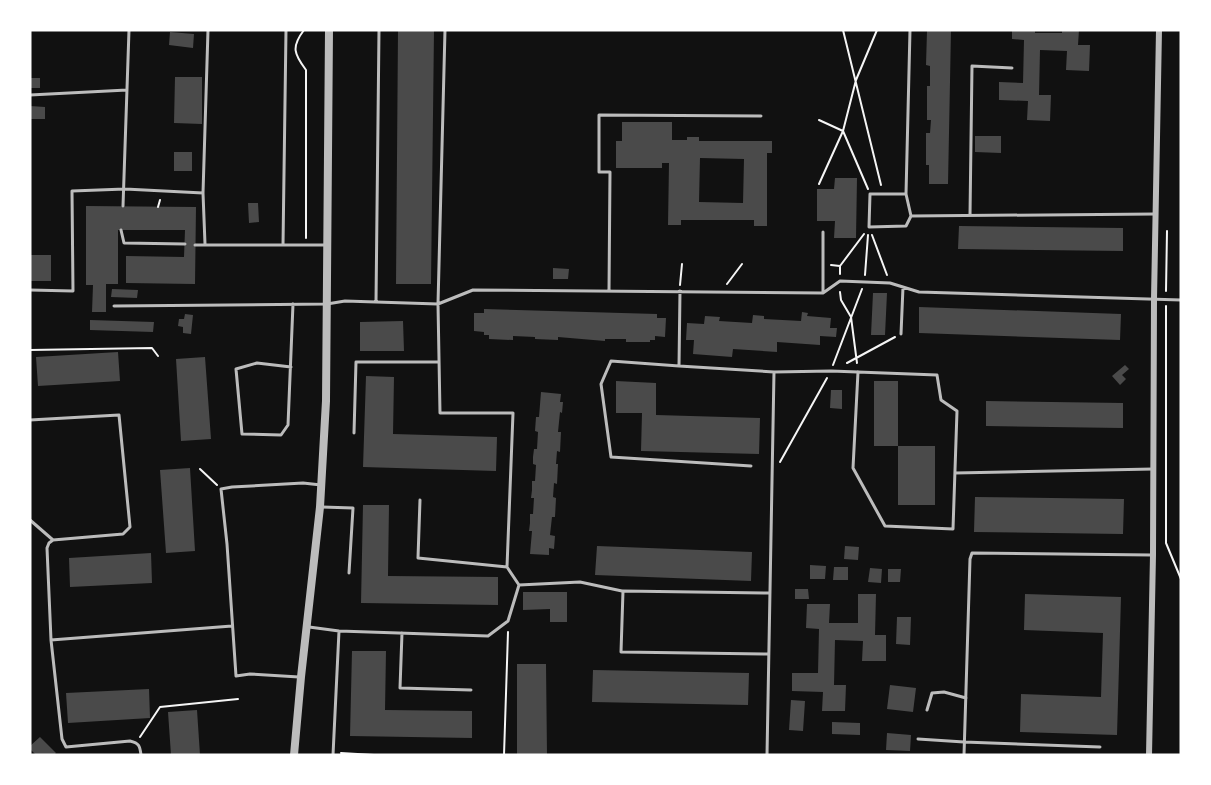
<svg xmlns="http://www.w3.org/2000/svg" width="1211" height="785" viewBox="0 0 1211 785" font-family="'Alegreya Sans',sans-serif">
<style>
.building{fill:#4a4a4a;fill-rule:evenodd}
.lines{fill:none;stroke-linecap:round;stroke-linejoin:round}
.path{stroke:#f5f5f5;stroke-width:2}
.service{stroke:#bcbcbc;stroke-width:3}
.minor{stroke:#bcbcbc;stroke-width:6}
.tertiary{stroke:#bcbcbc;stroke-width:8}
</style>
<rect width="100%" height="100%" fill="#111"/>
<path class="building" d="M398 30H434L431 284H396Z
M931 30H951L948 184H929V165H926V133H930L931 120H927V86H930V66L926 65 927 31Z
M1012 30H1035V33H1062V30H1079L1078 45H1090L1089 71 1066 70 1067 51 1040 50 1039 95H1051L1050 121 1027 120 1028 101 999 100V82L1023 83 1024 40 1012 39Z
M170 32 194 34 193 48 169 45Z
M175 77H202V124L174 123Z
M30 78H40V88H30Z
M30 106 45 107V119H30Z
M622 122H672V140H687V137H699V141H772V153H767V226H754V220H681V225H668L669 163H662V168H616V141H622ZM700 158 744 159 743 203 699 202Z
M975 136H1001V153L975 152Z
M174 152H192V171H174Z
M835 178H857L856 238H834L835 221H817V189H834Z
M248 203H258L259 222 249 223Z
M86 206 196 207 195 284 126 283V256L184 257 185 230H118V284H106V312H92L93 285H86Z
M959 226 1123 228V251L958 249Z
M30 255H51V281H30Z
M553 268 569 269 568 279H553Z
M112 289 138 290 137 298 111 297Z
M873 293H887L885 335H871Z
M919 307 1121 314 1120 340 919 333Z
M484 309 657 314V318H666L665 337 655 336V340H650V342H626V339H605V341L558 337V340L535 339V337L513 336V340L489 339V335H484V332L474 331V313H484Z
M802 312 808 313 807 316 831 318 830 328H837L836 337 820 336V345L777 342V352L733 349 732 357 693 354 694 340H686L687 323 704 324 705 316 720 317 719 321 752 323 753 315 764 316V319L801 321Z
M185 314 193 315 191 334 183 333V327L178 326 179 319H184Z
M90 320 154 322 153 332 90 330Z
M403 321 404 351H360V322Z
M118 352 120 381 38 386 36 357Z
M205 357 211 439 181 441 176 359Z
M1125 365 1129 369 1122 375 1126 379 1120 385 1112 376Z
M366 376 394 377 393 434 497 437 496 471 363 467Z
M616 381 656 383V415L760 418 759 454 641 451 642 413H616Z
M874 381H898V446H874Z
M831 390H842V409L830 408Z
M541 392 561 394 560 402H563L562 413 560 412 558 432H561L560 452 557 451 556 464H558L557 484 554 483 553 497 556 498 555 517H552L550 535 555 536 554 549 549 548V555L530 554 532 531H529L530 523V514H533L534 498H531L532 490V481H535L536 465 533 464V457L534 449H537L538 432 535 431 536 417H539Z
M986 401 1123 403V428L986 426Z
M898 446H935V505H898Z
M190 468 195 551 166 553 160 470Z
M975 497 1124 499 1123 534 974 532Z
M363 505H389L388 576 498 577V605L361 603Z
M597 546 752 552 751 581 595 575Z
M845 546 859 547 858 560 844 559Z
M151 553 152 583 70 587 69 558Z
M810 565 826 566 825 579H810Z
M834 567H848V580H833Z
M870 568 882 569 881 583 868 582Z
M888 569H901L900 582H888Z
M795 589H808L809 599H795Z
M523 592H567V622H550V609L523 610Z
M858 594H876L875 635H886V661H862L863 641 835 640 834 685H846L845 711H822L823 692 792 691V673H818L819 629 806 628 807 604H830L829 623H858Z
M1025 594 1121 597 1117 735 1020 732 1021 694 1101 697 1103 633 1024 630Z
M897 617H911L910 645 896 644Z
M352 651H386L385 710 472 711V738L350 736Z
M517 664H546L547 755H517Z
M593 670 749 673 748 705 592 702Z
M890 685 916 688 913 712 887 709Z
M149 689 150 718 68 723 66 693Z
M791 700 805 701 803 731 789 730Z
M197 710 200 755H171L168 712Z
M832 722 860 723V735L832 734Z
M887 733 911 735 910 751 886 750Z
M40 737 56 753 54 755H36L30 749V746Z"/>
<g class="lines">
<path class="path" d="M304 30C291 47 294 54 306 70V238
M843 30 881 185
M819 120 843 131 868 189
M819 184 843 131 856 80 877 30
M158 207 160 200
M872 235 887 275
M831 265 840 266 864 234
M840 266V274
M865 275 868 235
M727 284 742 264
M680 285 682 264
M1166 291 1167 231
M840 292 841 300 851 317 857 363
M1166 306V543L1181 579
M30 350 152 348 158 356
M847 363 895 337
M833 365 862 289
M780 462 827 378
M200 469 217 485
M140 737 160 707 238 699
M341 753 374 755
M504 755 508 632"/>
<path class="service" d="M445 30 438 304 440 413H513L507 567
M910 30 906 194 911 216
M30 95 127 90
M906 194H870L869 227 906 226 911 216 1155 214
M123 206 129 30
M970 215 972 66 1012 68
M121 230 124 243 185 244
M205 244 203 193 208 30
M195 245H326
M283 245 286 30
M30 290 73 291 72 191 125 189 203 193
M609 291 610 172H599V115L761 116
M680 291 679 366 774 372 767 755
M823 293V232
M376 302 379 30
M114 306 327 304 345 301 438 304 473 290 823 293 840 281 890 283 919 292 1181 300
M901 334 903 287
M679 366 611 361 601 384 611 457 751 466
M291 367 257 363 236 369 242 434 281 435 288 425 293 304
M774 372 831 371 937 375 941 400 957 411 953 529 885 526 853 468 858 372
M30 420 119 415 130 527 123 534 53 540 49 543 47 548 51 640 62 739 66 747 130 741C139 743 140 746 141 755
M354 433 356 362H439
M955 473 1153 469
M322 507 353 508 349 573
M30 520 53 540
M519 585 580 582 622 591
M309 627 339 631 488 636 508 621 519 585 507 567 418 558 420 500
M402 633 400 688 471 690
M51 640 232 626
M768 654 621 652 623 591 769 593
M299 677 250 674 236 676 227 544 221 489 232 487 303 483 321 485
M927 710 932 693 944 692 966 698
M918 739 964 742 1100 747
M333 755 339 631
M964 755 970 559 972 553 1152 555"/>
<path class="minor" d="M1149 755 1153 555 1154 299 1159 30"/>
<path class="tertiary" d="M294 755 301 677 320 507 326 401 329 30"/>
</g>
<rect width="1211" height="785" fill="none" stroke="#ffffff" stroke-width="63"/>
</svg>
